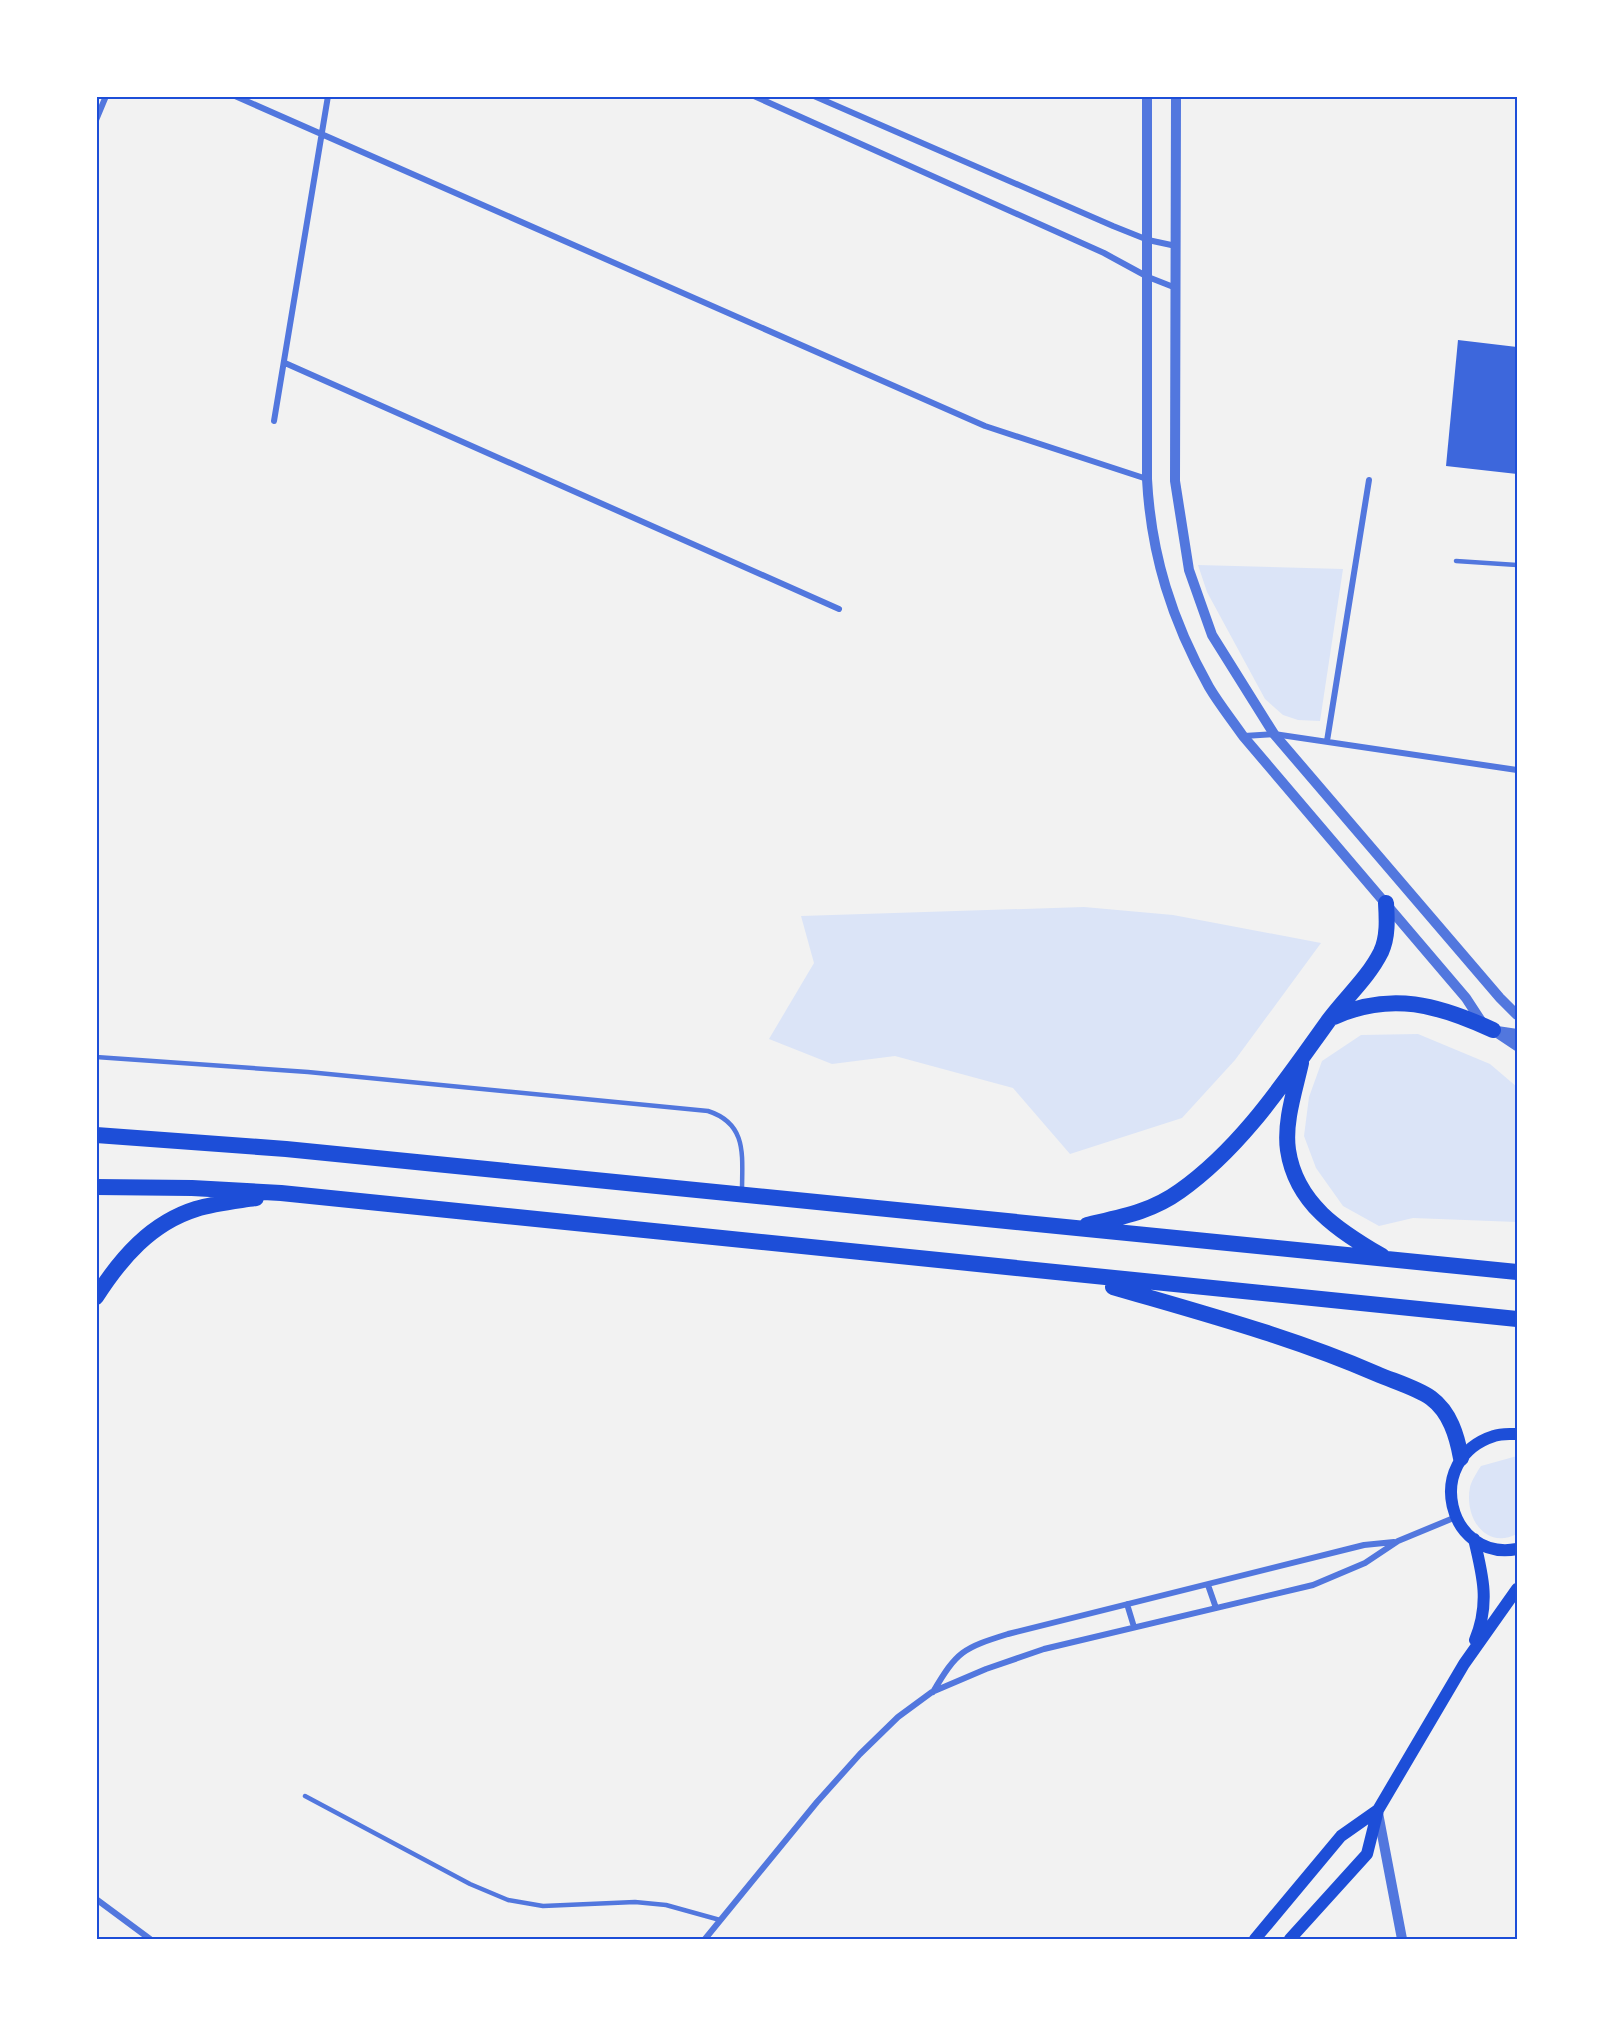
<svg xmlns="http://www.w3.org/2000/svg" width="1613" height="2035" viewBox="0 0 1613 2035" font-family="'Fira Sans',sans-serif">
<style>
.green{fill:#dbe4f7}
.building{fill:#3d67dc}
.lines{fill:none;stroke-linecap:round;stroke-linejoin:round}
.service{stroke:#5277de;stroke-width:4.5}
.minor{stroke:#5277de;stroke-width:6}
.tertiary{stroke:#5277de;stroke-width:10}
.secondary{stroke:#1d4ed8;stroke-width:12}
.trunk{stroke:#1d4ed8;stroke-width:16}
.neatline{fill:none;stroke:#1d4ed8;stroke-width:2}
</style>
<rect width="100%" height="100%" fill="#f2f2f2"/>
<path class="green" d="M1198 565 1343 569 1320 721 1298 720 1283 715 1265 699 1207 592Z
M1084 907 1173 915 1321 943 1235 1060 1182 1118 1070 1154 1013 1088 895 1056 832 1064 769 1039 814 963 801 916Z
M1418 1034 1490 1064 1517 1087V1222L1413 1218 1379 1226 1343 1206 1316 1168 1304 1136 1309 1097 1322 1061 1361 1035Z
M1517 1456V1534C1485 1550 1464 1517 1470 1487 1472 1480 1477 1472 1481 1466Z"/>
<path class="building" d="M1458 340 1517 347V474L1446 466Z"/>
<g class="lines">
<path class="service" d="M1456 561 1517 565
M96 1057 308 1072 708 1111C748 1124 742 1156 742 1192
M305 1796 470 1884 508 1900 543 1906 635 1902 666 1905 720 1920"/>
<path class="minor" d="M235 96 985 426 1147 479
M754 96 1104 253 1148 277 1176 288
M814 96 1113 226 1148 240 1176 246
M96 120 106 96
M285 363 839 609
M274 421 328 96
M1244 736 1274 734 1517 770
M1327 741 1369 480
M1208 1585 1216 1608
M1127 1604 1134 1627
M933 1692C957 1651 963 1648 1008 1634L1364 1545 1394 1542
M96 1899 150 1939
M705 1939 817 1802 860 1754 898 1717 932 1692 986 1669 1044 1649 1313 1585 1365 1563 1398 1541 1456 1517"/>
<path class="tertiary" d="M1147 96V479C1151 555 1172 621 1209 687 1219 704 1232 720 1243 736L1466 998 1483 1024
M1176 96 1175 481 1189 570 1212 635 1274 734 1500 998 1517 1015
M1493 1030 1517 1046
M1497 1031 1517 1034
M1378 1813 1402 1939"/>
<path class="secondary" d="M1517 1434C1510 1434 1501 1433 1494 1436 1422 1459 1448 1562 1517 1549
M1474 1539C1483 1576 1490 1604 1475 1640
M1255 1939 1341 1836 1378 1810
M1290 1939 1367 1854 1378 1810 1464 1664 1517 1589"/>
<path class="trunk" d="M1334 1017C1391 991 1439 1005 1493 1030
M1301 1063C1295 1090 1284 1122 1288 1150 1296 1204 1339 1231 1382 1256
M96 1135 286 1149 1517 1272
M96 1187 192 1188 281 1193 1517 1319
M1087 1225C1121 1217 1151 1212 1180 1191 1242 1147 1285 1081 1329 1020 1346 997 1368 978 1381 952 1388 937 1387 919 1386 903
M1113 1287C1202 1313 1292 1337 1377 1374 1393 1381 1417 1388 1431 1398 1450 1412 1457 1436 1461 1458
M96 1297C121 1258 151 1223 196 1209 215 1203 237 1201 256 1198"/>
</g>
<rect width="1613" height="2035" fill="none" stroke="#ffffff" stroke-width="195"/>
<rect x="98" y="98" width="1418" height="1840" class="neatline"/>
</svg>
